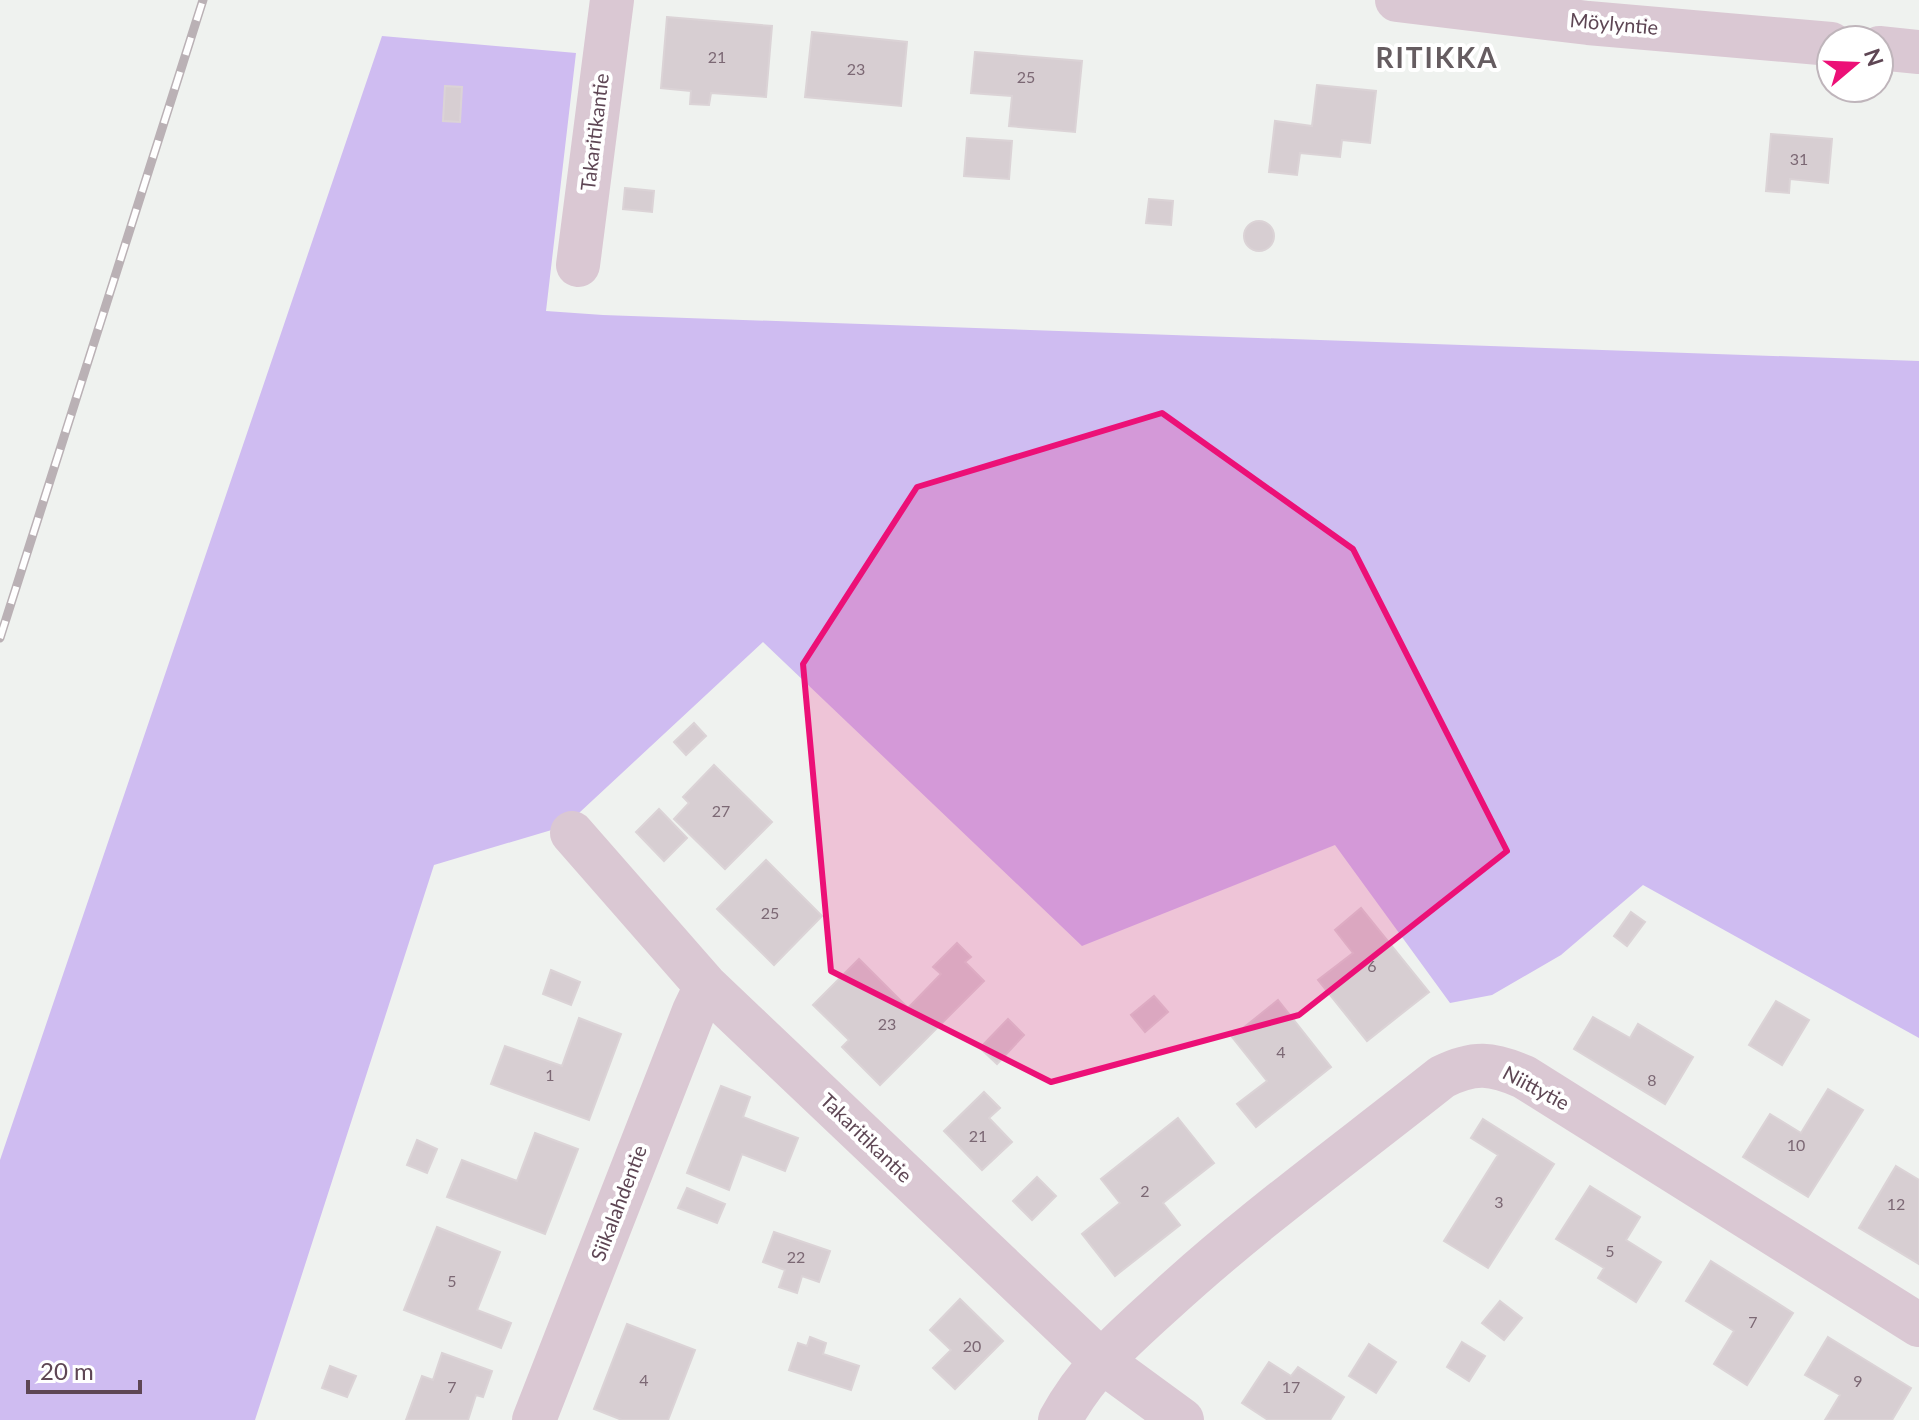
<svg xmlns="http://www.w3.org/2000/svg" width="1919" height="1420" viewBox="0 0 1919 1420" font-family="Lato,sans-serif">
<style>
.green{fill:#cfbcf1}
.building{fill:#d7ced2;stroke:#dbd3d6;stroke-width:2}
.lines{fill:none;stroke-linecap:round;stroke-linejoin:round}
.minor{stroke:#dac8d3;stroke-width:44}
.rail-casing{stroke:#bab1b5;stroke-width:9}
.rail{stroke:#fff;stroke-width:6;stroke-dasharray:18;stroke-linecap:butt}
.marked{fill:#ec1077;fill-opacity:0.2;stroke:#ec1077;stroke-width:6;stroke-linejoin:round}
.labels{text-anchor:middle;stroke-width:8;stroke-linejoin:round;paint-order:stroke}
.number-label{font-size:16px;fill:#7c6874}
.street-label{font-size:20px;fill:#5e4654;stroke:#fff}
.district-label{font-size:28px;font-weight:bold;letter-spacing:2px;fill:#655c60;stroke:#fff}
</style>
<rect width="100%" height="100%" fill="#eff2ef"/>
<path class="green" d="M382 36 576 53 546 311 603 315 1919 361V1038L1643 885 1561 955 1492 995 1450 1003 1335 845 1082 946 763 642 565 826 434 865 255 1420H0V1160Z"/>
<path class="building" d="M667 17 772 26 766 97 711 93 709 105 690 104 691 91 661 88Z
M812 32 907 42 901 106 805 97Z
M975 52 1082 61 1075 132 1009 126 1012 96 971 93Z
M1317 85 1376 91 1370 143 1342 140 1340 157 1300 153 1297 175 1269 172 1275 121 1312 126Z
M445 86 462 87 460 122 443 121Z
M1771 134 1832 139 1828 183 1790 179 1789 193 1766 191Z
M967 138 1012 141 1009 179 964 176Z
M625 188 654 191 652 212 623 209Z
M1149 199 1173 201 1171 225 1146 223Z
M1244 236a15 15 0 1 1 30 0a15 15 0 1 1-30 0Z
M694 723 706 736 686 755 674 742Z
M714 765 772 822 725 869 674 819 689 803 683 797Z
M659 809 687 838 664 861 636 832Z
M766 860 822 916 774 965 717 909Z
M1361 908 1429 992 1367 1041 1318 980 1353 953 1335 930Z
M1631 912 1645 922 1627 946 1614 936Z
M957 943 971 957 965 962 984 981 880 1085 842 1047 849 1040 813 1005 859 959 908 1008 941 974 933 967Z
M551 970 580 982 571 1005 543 994Z
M1154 996 1168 1012 1145 1032 1131 1015Z
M1278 1000 1331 1067 1256 1127 1237 1104 1267 1081 1232 1037Z
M1776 1001 1809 1020 1782 1065 1749 1045Z
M1593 1017 1630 1038 1638 1024 1693 1057 1665 1104 1574 1049Z
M579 1018 621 1034 589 1120 491 1084 505 1046 562 1066Z
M1008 1019 1024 1035 997 1064 980 1048Z
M721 1086 750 1097 743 1117 798 1138 785 1171 742 1154 729 1190 687 1173Z
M1828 1089 1863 1110 1808 1197 1743 1157 1770 1114 1801 1133Z
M984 1092 1000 1108 989 1118 1012 1142 982 1170 944 1131Z
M1178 1118 1214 1163 1163 1203 1180 1225 1115 1276 1082 1234 1120 1203 1101 1179Z
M1483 1119 1554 1164 1488 1268 1444 1241 1498 1155 1471 1138Z
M535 1133 578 1149 545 1234 447 1197 462 1160 517 1181Z
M417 1140 437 1149 427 1173 407 1165Z
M1896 1166 1919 1180V1264L1859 1228Z
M1037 1177 1056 1196 1032 1220 1013 1201Z
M1590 1186 1640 1217 1626 1240 1661 1262 1636 1302 1598 1278 1604 1268 1556 1239Z
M687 1188 725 1204 717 1223 678 1208Z
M437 1227 500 1252 477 1310 511 1323 501 1348 404 1310Z
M774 1232 830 1251 819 1282 802 1276 797 1293 779 1287 785 1270 763 1262Z
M1711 1261 1793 1313 1747 1385 1714 1364 1734 1331 1686 1301Z
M960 1299 1003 1341 955 1389 933 1368 951 1350 930 1330Z
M1500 1301 1522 1318 1504 1340 1482 1323Z
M627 1324 695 1350 668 1420H622L594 1409Z
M810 1337 826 1343 823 1354 859 1366 851 1390 789 1370 798 1343 807 1346Z
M1828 1337 1911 1388 1892 1420H1825L1840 1395 1805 1375Z
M1462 1342 1485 1356 1469 1381 1447 1367Z
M1369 1344 1396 1362 1376 1393 1349 1376Z
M442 1353 492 1371 483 1397 476 1395 468 1420H406L422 1376 433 1380Z
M1269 1362 1291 1376 1298 1367 1344 1397 1330 1420H1268L1242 1403Z
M330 1366 356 1376 347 1397 322 1388Z"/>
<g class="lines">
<path class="minor" d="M1397 0 1588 23 1831 44
M1879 48 1919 52
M578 265 612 0
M572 833 706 986 1100 1360 1182 1420
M534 1420 694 1011 706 986
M1060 1420C1087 1370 1123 1339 1165 1301 1252 1221 1349 1151 1442 1077 1474 1061 1492 1063 1524 1077L1919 1325"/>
<defs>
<path id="rail" d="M0 638 203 0"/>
</defs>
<use href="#rail" class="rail-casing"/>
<use href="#rail" class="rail"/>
</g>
<path class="marked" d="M1162 413 1353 549 1507 851 1299 1015 1051 1082 831 971 803 664 917 487Z"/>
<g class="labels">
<g class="number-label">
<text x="717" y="63">21</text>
<text x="856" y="75">23</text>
<text x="1026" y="83">25</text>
<text x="1799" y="165">31</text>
<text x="721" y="817">27</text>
<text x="770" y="919">25</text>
<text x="1372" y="972">6</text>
<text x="887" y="1030">23</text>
<text x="1281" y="1058">4</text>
<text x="550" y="1081">1</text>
<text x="1652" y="1086">8</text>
<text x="978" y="1142">21</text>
<text x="1796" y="1151">10</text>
<text x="1145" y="1197">2</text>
<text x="1499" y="1208">3</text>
<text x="1896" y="1210">12</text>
<text x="1610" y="1257">5</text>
<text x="796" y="1263">22</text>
<text x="452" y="1287">5</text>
<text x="1753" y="1328">7</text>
<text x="972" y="1352">20</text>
<text x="644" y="1386">4</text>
<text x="1858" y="1387">9</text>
<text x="452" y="1393">7</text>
<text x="1291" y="1393">17</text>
</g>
<g class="street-label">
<text transform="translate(1614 24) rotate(5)" y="7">Möylyntie</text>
<text transform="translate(595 132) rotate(-83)" y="7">Takaritikantie</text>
<text transform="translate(1536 1088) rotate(28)" y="7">Niittytie</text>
<text transform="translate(866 1138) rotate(44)" y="7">Takaritikantie</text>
<text transform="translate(619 1203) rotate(-69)" y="7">Siikalahdentie</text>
</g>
<g class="district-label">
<text x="1437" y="68">RITIKKA</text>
</g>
</g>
<g transform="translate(1855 64) rotate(71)"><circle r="38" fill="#ffffff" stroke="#bfb5bb" stroke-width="2"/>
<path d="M0-6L14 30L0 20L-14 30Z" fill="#ec1077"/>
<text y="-12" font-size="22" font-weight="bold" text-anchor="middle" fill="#5e4654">N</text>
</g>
<path d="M28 1380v12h112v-12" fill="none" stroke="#5e4654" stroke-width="4"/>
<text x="40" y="1380" font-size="24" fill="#5e4654" stroke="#ffffff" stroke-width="6" paint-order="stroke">20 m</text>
</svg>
